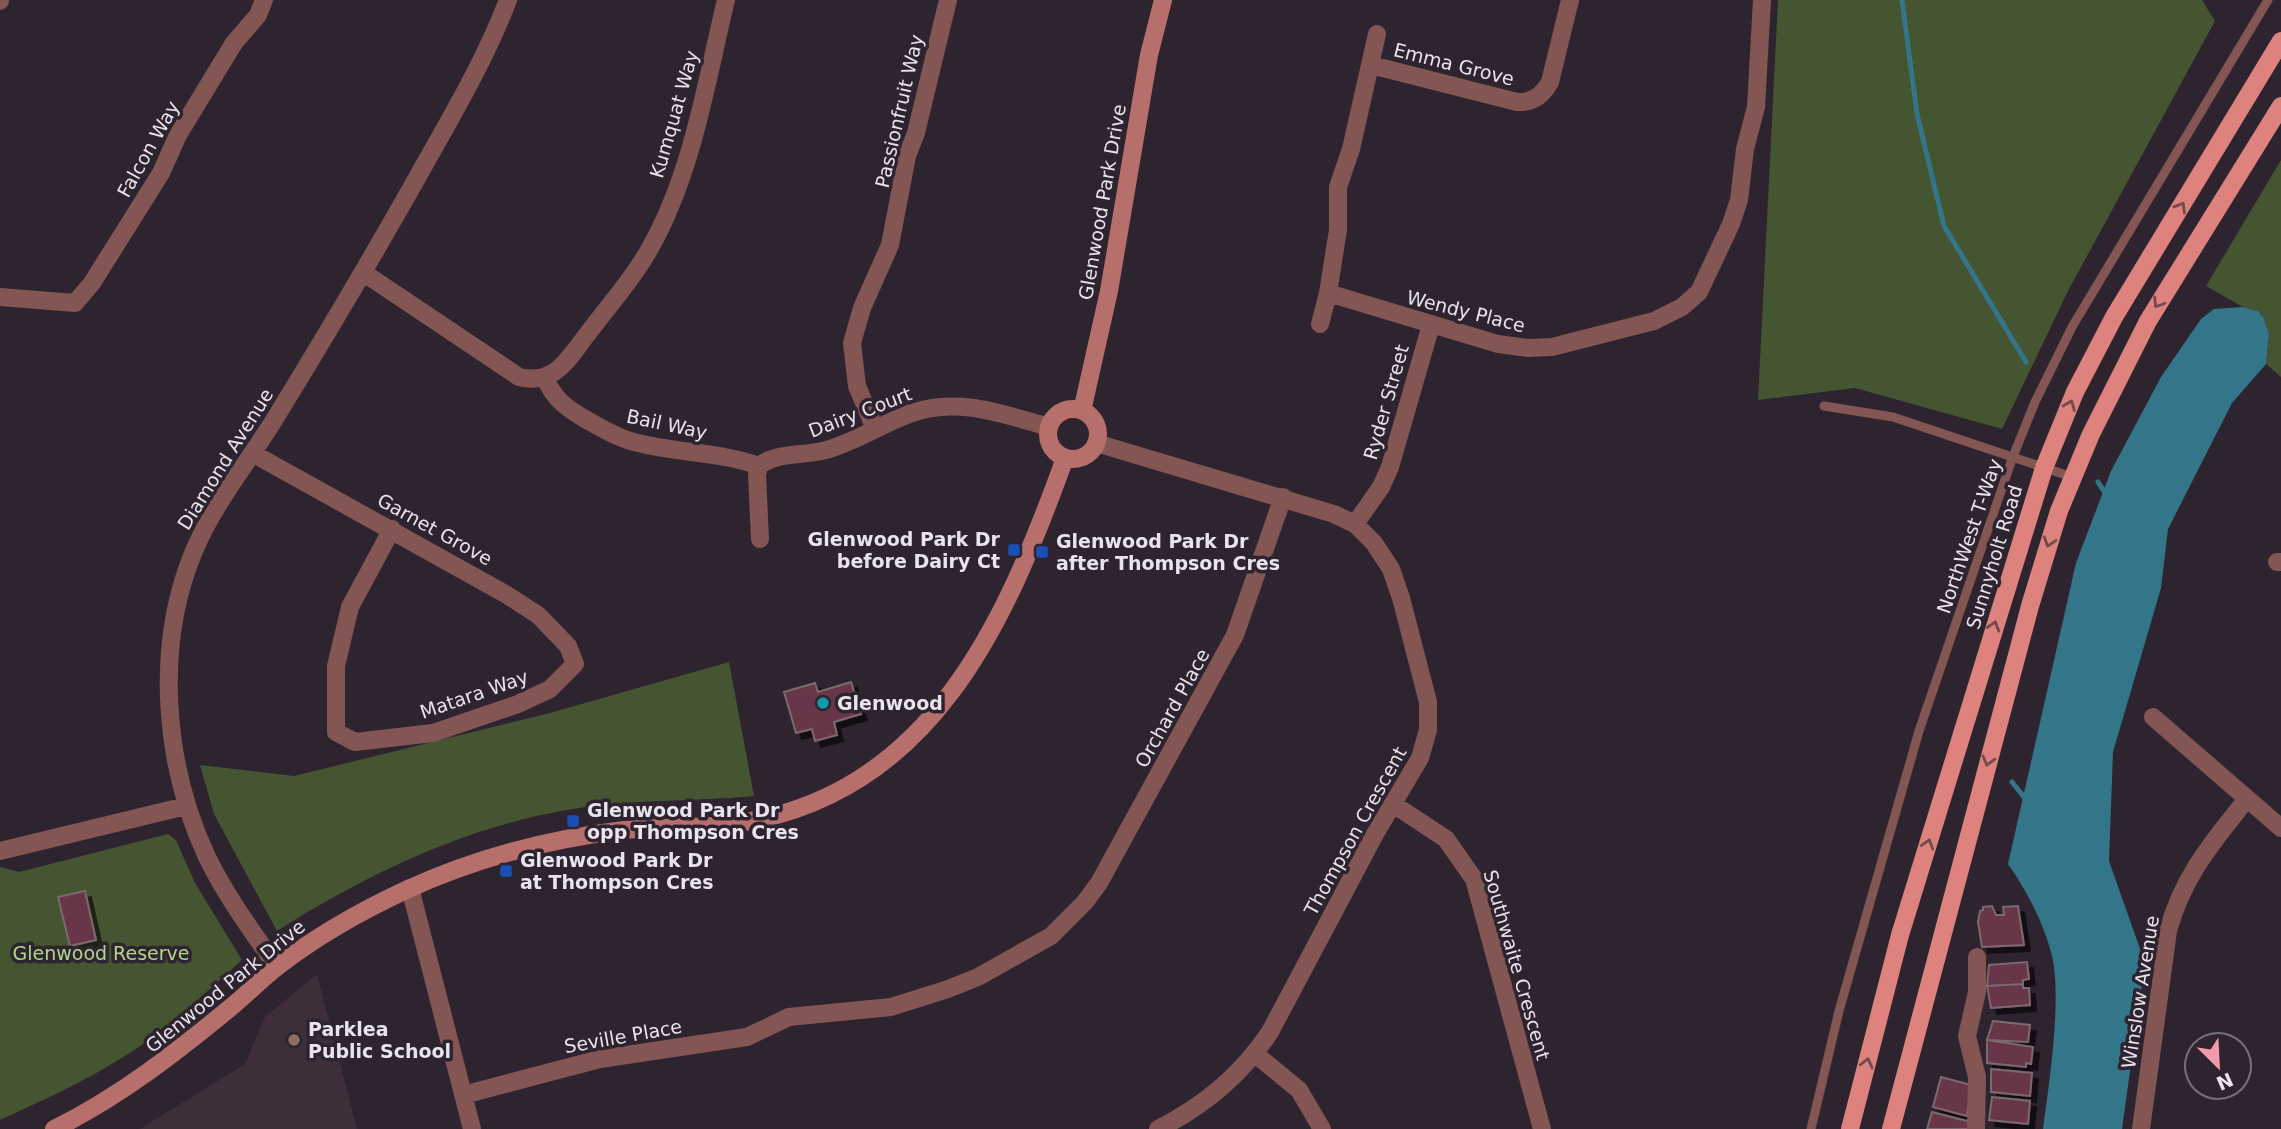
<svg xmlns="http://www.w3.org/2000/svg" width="2281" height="1129" viewBox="0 0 2281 1129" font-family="'DejaVu Sans',sans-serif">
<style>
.education{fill:#3e2e39}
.green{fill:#455431}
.water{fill:#33768a}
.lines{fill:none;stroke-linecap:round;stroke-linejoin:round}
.stream{stroke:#33768a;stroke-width:5}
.building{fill:#673649;stroke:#7c696f;stroke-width:2;filter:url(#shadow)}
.lane{stroke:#835653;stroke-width:9}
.street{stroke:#835653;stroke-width:18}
.secondary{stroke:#b66f6a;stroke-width:18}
.primary{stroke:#dd827c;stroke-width:18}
.oneway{stroke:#734a4e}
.transit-dot{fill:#1a4fb4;stroke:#2d2430;stroke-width:2.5}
.culture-dot{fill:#0f9aa8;stroke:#2d2430;stroke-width:2.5}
.education-dot{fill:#8d6e63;stroke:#2d2430;stroke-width:2.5}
.labels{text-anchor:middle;stroke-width:7;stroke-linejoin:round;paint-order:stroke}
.street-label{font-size:19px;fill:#e9e3eb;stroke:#2d2430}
.poi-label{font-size:19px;font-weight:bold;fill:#e9e3eb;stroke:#2d2430;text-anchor:start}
.park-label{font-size:19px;fill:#b4d48a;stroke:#2d2430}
</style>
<defs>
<filter id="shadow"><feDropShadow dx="6" dy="6" stdDeviation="0" flood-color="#0009"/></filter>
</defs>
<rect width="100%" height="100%" fill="#2d2430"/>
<path class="education" d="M317 974 357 1129H140L245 1064 265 1017Z"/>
<path class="green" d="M1778 0H2202L2215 21 2068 291 2002 429 1855 388 1758 400Z
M2281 160V377L2266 364 2269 336 2264 318 2258 311 2243 307 2206 286Z
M729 662 754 796C690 802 624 799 561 811 459 830 364 876 277 931L214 814 200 765 294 776 550 713Z
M168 834 176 840 195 883 242 960C203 995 165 1032 120 1059 82 1083 41 1101 0 1120V867L19 872Z"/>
<path class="water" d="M2243 307 2258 311 2264 318 2269 335 2266 364 2232 403 2168 529 2161 588 2113 752 2109 861 2145 963 2122 1129H2043C2049 1084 2062 999 2052 956 2044 924 2027 891 2008 864L2076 563 2111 471 2161 377 2201 319 2214 309Z"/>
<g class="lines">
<path class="stream" d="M1902 0 1917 114 1944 226 2026 362
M2098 482 2106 494
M2012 782 2028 802"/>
</g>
<path class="building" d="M851 682 861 714 834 722 837 735 815 741 812 729 796 733 784 692 815 683 818 692Z
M85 891 96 940 70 946 58 897Z
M1992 906 1996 915H2004L2003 907 2018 906 2024 945 1982 947 1978 922 1980 911 1983 910V907Z
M2027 962 2029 979 2023 980V984L1987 986 1989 965Z
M2023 984V988H2029L2030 1005 1991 1008 1987 986Z
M1993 1021 2030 1025 2028 1042 1987 1040Z
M1987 1040 2033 1047 2031 1064 2026 1063V1067L1987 1063Z
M1991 1069 2032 1073 2030 1096 1991 1092Z
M1941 1077 1971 1085 1967 1116 1933 1107Z
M1992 1097 2030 1101 2028 1124 1989 1120Z
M1932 1112 1971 1122 1969 1129H1927Z"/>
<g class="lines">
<path class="lane" d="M1824 406 1893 417 2072 477
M1811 1129 1839 1011 1919 731 2012 459 2035 402 2072 327 2268 0"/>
<path class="street" d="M0 1V0
M1371 65 1517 102C1533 103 1543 95 1550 82L1570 0
M364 273 519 377C556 386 569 357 589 332 609 305 633 279 649 250 692 175 706 83 726 0
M1328 293 1338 230V187L1351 149 1377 34
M0 297 75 303 92 283 161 173 178 135 234 43 258 15 264 0
M1320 324 1328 293 1498 344 1528 348 1552 347 1654 321 1682 307 1699 292 1731 224 1739 200 1745 149 1756 107 1762 0
M545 378C554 399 565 407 585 419 602 428 619 439 638 443 678 453 721 452 759 466
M875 429 857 386 852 343 862 308 890 245 907 156 916 133 948 0
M1096 443 1334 514 1355 524 1374 543 1391 569 1401 598 1428 702V730L1420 758 1375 834 1270 1032C1242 1074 1202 1107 1158 1129
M254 454 507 595 538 615 568 646 575 664 550 689 518 704 433 733 355 742 336 732V666L350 607 392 529
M1355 524 1381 487 1390 467 1431 325
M760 539 757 474 759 466C775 452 806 456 826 450 855 442 880 425 909 414 957 396 1002 414 1049 427
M2277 562H2281
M2153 717 2281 828
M1393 804 1446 839 1474 879 1542 1129
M0 851 186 806
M410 888 472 1129
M277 967C252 931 226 896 207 857 164 765 154 646 194 551 215 501 251 459 279 412 328 332 376 251 422 169 453 114 485 60 508 0
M1254 1053 1299 1090 1322 1129
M463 1095 600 1059 747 1037 789 1017 891 1007 948 989 978 977 1051 936 1085 902 1099 883 1235 635 1283 497
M1976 1129 1977 1077 1967 1036 1977 992V957
M2141 1129 2168 931C2183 876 2212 843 2246 800"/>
<path class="secondary" d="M1048 434a25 25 0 1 1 50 0a25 25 0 1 1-50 0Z
M1082 411 1109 291 1149 55 1163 0
M54 1129C119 1097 174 1054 230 1008 246 995 261 979 278 966 318 935 361 911 406 890 475 858 549 839 624 830 660 826 697 829 733 824 930 797 1005 624 1065 458"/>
<path class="primary" d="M1850 1129 1900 935 2044 468 2075 392 2114 317 2281 41
M1891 1129 2030 606 2059 511 2091 434 2148 321 2281 106"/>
</g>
<defs><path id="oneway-chevron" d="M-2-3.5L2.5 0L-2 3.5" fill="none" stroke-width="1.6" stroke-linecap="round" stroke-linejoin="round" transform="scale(1.75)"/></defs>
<g class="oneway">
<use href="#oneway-chevron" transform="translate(2181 207) rotate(-59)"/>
<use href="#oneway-chevron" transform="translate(2158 303) rotate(122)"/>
<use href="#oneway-chevron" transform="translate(2070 405) rotate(-68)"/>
<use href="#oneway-chevron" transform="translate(2049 542) rotate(108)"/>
<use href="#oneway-chevron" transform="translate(1994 626) rotate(-73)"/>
<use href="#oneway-chevron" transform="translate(1988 761) rotate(105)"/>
<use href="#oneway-chevron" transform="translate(1928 844) rotate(-73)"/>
<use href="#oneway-chevron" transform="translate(1867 1063) rotate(-76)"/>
</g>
<g class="transit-dot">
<rect x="1007" y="543" width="14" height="14" rx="3.5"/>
<rect x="1035" y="545" width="14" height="14" rx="3.5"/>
<rect x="566" y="814" width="14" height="14" rx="3.5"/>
<rect x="499" y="864" width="14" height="14" rx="3.5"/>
</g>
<circle class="culture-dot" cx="823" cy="703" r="7"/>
<circle class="education-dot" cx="294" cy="1040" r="7"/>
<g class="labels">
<g class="street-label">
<text transform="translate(1454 64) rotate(14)" y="7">Emma Grove</text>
<text transform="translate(899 111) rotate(-77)" y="7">Passionfruit Way</text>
<text transform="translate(674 114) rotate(-74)" y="7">Kumquat Way</text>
<text transform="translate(148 149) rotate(-61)" y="7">Falcon Way</text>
<text transform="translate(1102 202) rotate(-80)" y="7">Glenwood Park Drive</text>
<text transform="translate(1466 311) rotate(14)" y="7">Wendy Place</text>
<text transform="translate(1386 402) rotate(-74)" y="7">Ryder Street</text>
<text transform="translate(860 412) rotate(-21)" y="7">Dairy Court</text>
<text transform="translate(667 424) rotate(12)" y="7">Bail Way</text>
<text transform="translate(225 459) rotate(-58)" y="7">Diamond Avenue</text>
<text transform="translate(435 529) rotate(29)" y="7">Garnet Grove</text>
<text transform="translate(1969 536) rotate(-71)" y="7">NorthWest T-Way</text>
<text transform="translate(1994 557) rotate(-73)" y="7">Sunnyholt Road</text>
<text transform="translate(474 694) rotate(-19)" y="7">Matara Way</text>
<text transform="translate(1172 708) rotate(-61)" y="7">Orchard Place</text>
<text transform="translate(1355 831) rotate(-61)" y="7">Thompson Crescent</text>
<text transform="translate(1517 965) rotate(74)" y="7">Southwaite Crescent</text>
<text transform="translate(225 986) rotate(-39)" y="7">Glenwood Park Drive</text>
<text transform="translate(2140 992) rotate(-81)" y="7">Winslow Avenue</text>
<text transform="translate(623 1036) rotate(-10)" y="7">Seville Place</text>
</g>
<g class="poi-label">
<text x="1000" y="546" text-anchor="end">Glenwood Park Dr<tspan x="1000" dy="22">before Dairy Ct</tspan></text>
<text x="1056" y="548">Glenwood Park Dr<tspan x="1056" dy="22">after Thompson Cres</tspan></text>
<text x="837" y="710">Glenwood</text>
<text x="587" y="817">Glenwood Park Dr<tspan x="587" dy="22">opp Thompson Cres</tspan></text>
<text x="520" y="867">Glenwood Park Dr<tspan x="520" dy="22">at Thompson Cres</tspan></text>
<text x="308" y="1036">Parklea<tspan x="308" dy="22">Public School</tspan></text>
</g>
<g class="park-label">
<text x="101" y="960">Glenwood Reserve</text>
</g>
</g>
<g transform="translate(2218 1066) rotate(156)"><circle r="33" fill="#2d2430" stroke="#78707b" stroke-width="2"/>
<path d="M0-5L12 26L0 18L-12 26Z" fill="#f39aaa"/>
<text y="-10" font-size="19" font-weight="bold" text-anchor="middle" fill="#e9e3eb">N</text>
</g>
</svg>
